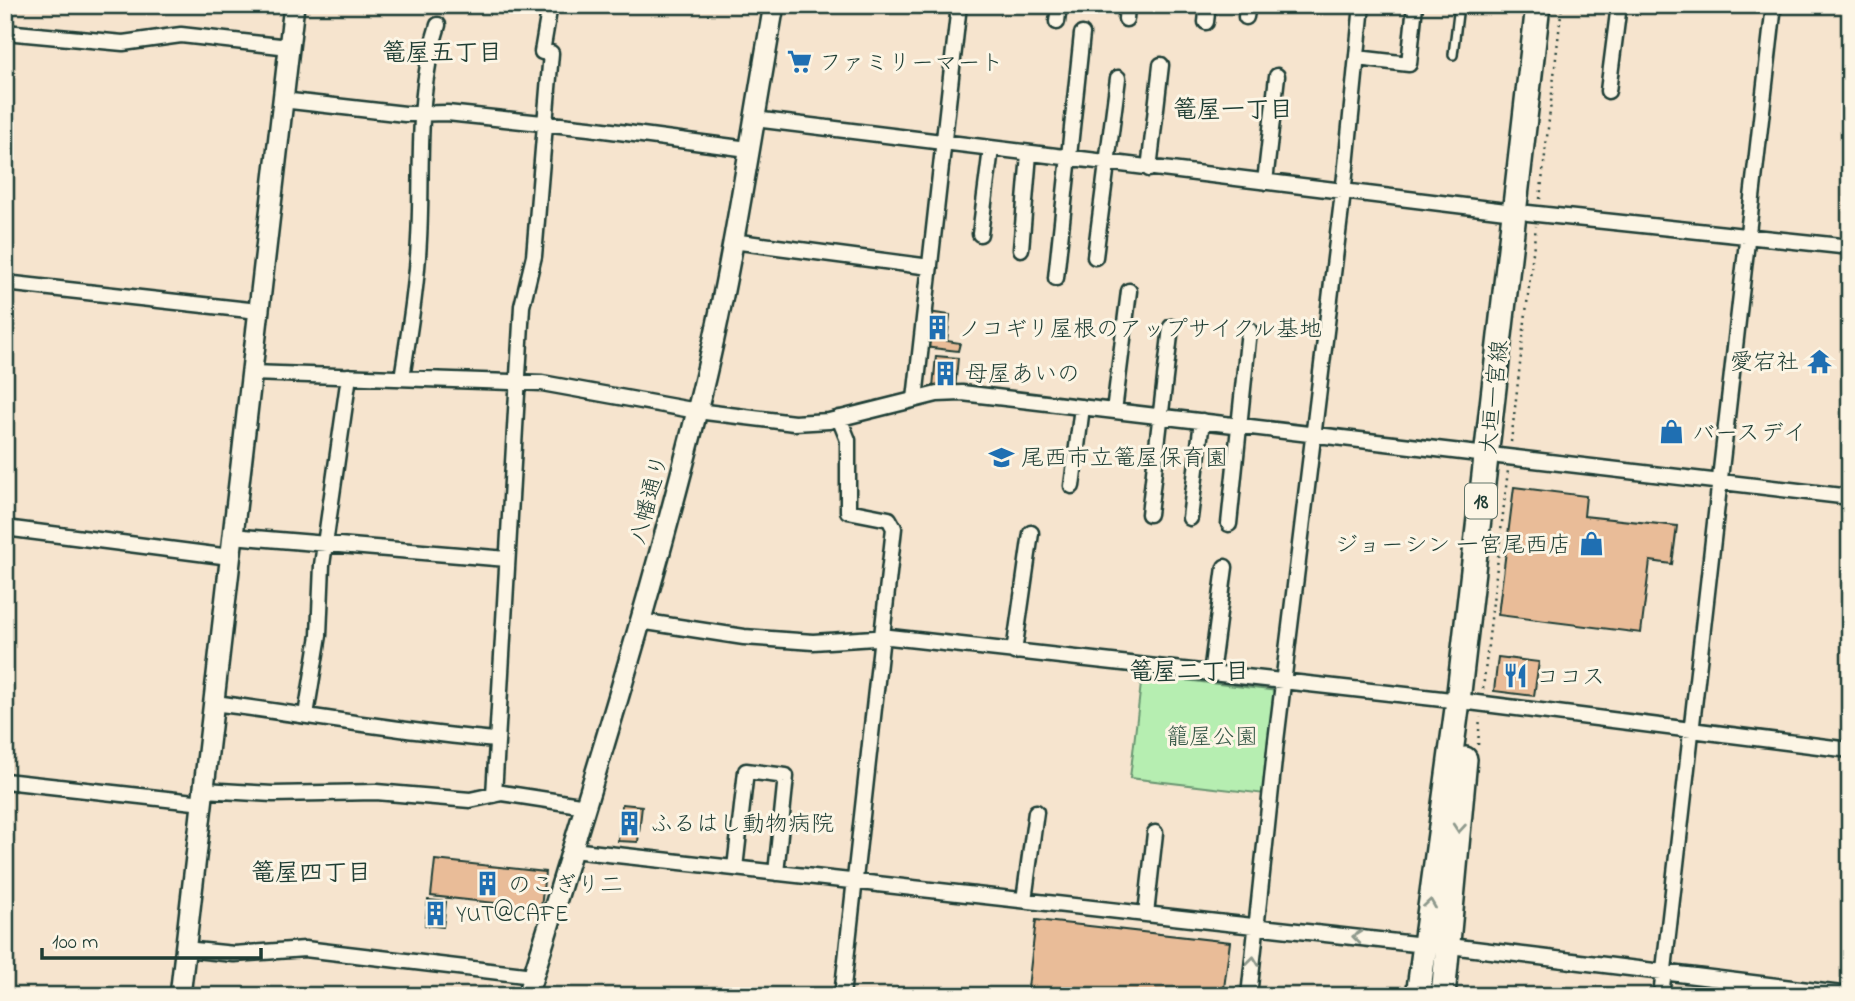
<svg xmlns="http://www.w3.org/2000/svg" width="1855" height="1001" viewBox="0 0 1855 1001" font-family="'Indie Flower','Klee One',sans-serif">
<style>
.green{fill:#b6eeb1;stroke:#6a9672;stroke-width:2}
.building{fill:#e9bc98;stroke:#1f3d34;stroke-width:2}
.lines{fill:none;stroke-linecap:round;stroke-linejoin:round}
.lane-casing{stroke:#1f3d34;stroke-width:12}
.street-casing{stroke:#1f3d34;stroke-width:19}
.secondary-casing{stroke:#1f3d34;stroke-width:24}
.primary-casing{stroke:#1f3d34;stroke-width:28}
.path{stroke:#1f3d34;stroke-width:2.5;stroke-dasharray:2 5;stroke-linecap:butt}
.lane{stroke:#fcf5e5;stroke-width:7}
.street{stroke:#fcf5e5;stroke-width:14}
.secondary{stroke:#fcf5e5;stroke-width:19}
.primary{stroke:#fcf5e5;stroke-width:23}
.oneway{stroke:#8e998c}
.labels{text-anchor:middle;stroke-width:6;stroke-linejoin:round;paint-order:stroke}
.shield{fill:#fcf5e5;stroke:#617469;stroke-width:2}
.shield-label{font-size:21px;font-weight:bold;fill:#1f3d34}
.poi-label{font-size:23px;fill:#1f3d34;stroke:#fcf5e5;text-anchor:start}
.street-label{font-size:23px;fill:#1f3d34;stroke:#fcf5e5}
.park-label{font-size:23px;fill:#365847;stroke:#fcf5e5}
.neighbourhood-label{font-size:24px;font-weight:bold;fill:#1f3d34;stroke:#fcf5e5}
</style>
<rect width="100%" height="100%" fill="#f6e4ce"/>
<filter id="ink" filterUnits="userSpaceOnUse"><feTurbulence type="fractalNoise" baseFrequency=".0143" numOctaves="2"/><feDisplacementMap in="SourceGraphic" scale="14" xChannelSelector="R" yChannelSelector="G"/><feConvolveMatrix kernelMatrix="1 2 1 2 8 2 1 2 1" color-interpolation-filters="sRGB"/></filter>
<g filter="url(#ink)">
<path class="green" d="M1142 675 1278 691 1265 794 1130 778Z"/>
<path class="building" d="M928 312 950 315 947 341 960 343 958 351 924 347Z
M936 356 958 358 955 389 933 387Z
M1514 487 1586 496 1584 516 1677 526 1672 564 1650 561 1641 633 1498 615Z
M1498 657 1539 662 1534 696 1494 691Z
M622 804 642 806 638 842 618 841Z
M435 860 545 872 541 908 431 896Z
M428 900 446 902 443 927 425 925Z
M1036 920 1230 942 1223 996H1027Z"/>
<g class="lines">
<defs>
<path id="lane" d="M1453 55 1459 5"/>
<path id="street" d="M1246 17 1248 5
M1126 19 1127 5
M1057 22 1059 5
M1206 22 1208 5
M5 32 123 43 181 35 289 47
M1357 58 1409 64 1415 5
M1608 91 1619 5
M282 100 405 114 447 113 589 128 748 149
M754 119 1514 212
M1149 169 1161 65
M1265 182 1277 76
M1528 213 1850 247
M980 234 991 149
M732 241 930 267
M1021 249 1029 154
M1095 257 1118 78
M1056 278 1082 34
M5 283 258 311
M251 373 542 383 697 411 794 423 829 421 937 394 962 393 1487 455
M402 378C409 332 417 286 419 239 423 167 415 94 438 25
M915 399 959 5
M1114 411 1129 291
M839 418 848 440V511L889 519 894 528 842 996
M1499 456 1850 497
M1072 486 1082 407
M1149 514 1171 327
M1190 518 1202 421
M1229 524 1249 330
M5 528 230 557
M232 536 507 559
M640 621 744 637 813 642 890 637 1469 702 1850 750
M1014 652 1031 533
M1211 674 1225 567
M214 703C308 715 402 732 496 740
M306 715 319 635 322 565 349 376
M5 781 203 803
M204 790 273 794 376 792 470 800 502 793 586 806
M494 795 522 306 534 256 551 53 542 52 550 5
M572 850 1424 945
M735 868 746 771 786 776 776 873
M1024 900 1036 812
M1146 914 1155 833
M1450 946 1850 995
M185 949 234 954 305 949 533 976
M1249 996 1276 741 1345 176 1362 5
M1661 996 1774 5"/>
<path id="secondary" d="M180 996 294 5
M527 996C587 802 648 608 697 411 731 278 750 140 774 5"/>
<path id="primary" d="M1418 996 1458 701 1538 5
M1443 996 1465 759"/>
</defs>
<use href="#lane" class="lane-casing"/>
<use href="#street" class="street-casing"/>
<use href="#secondary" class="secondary-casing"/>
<use href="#primary" class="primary-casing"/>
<path class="path" d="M1540 199 1562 5
M1511 442 1536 226
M1483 689 1508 470
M1478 745 1480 717"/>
<use href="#lane" class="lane"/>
<use href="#street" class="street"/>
<use href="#secondary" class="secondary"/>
<use href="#primary" class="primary"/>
</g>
<defs><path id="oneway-chevron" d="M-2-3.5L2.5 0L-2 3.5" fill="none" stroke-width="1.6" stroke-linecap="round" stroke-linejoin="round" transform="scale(1.75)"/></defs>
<g class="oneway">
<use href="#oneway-chevron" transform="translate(1459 828) rotate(95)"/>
<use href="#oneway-chevron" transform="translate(1430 904) rotate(-82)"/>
<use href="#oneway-chevron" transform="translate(1357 937) rotate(-174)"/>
<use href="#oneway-chevron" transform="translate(1253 961) rotate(-83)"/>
</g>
</g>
<defs>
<symbol id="supermarket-bare" viewBox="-9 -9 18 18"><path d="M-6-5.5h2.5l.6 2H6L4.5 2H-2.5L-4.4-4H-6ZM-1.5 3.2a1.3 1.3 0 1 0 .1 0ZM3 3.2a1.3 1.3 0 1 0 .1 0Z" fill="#1f6fb2" stroke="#fcf5e5" stroke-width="2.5" paint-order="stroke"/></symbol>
<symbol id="building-bare" viewBox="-9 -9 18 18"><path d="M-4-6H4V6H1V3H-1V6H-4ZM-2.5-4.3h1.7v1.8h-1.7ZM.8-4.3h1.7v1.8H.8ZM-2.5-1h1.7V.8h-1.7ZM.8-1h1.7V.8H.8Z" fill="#1f6fb2" stroke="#fcf5e5" stroke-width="2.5" paint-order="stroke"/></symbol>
<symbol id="temple-bare" viewBox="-9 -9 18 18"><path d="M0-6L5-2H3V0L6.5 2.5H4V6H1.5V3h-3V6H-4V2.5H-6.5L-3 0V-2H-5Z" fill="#1f6fb2" stroke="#fcf5e5" stroke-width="2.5" paint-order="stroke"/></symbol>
<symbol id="shop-bare" viewBox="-9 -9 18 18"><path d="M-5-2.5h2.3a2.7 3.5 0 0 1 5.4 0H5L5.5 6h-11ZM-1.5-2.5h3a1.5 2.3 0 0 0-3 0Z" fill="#1f6fb2" stroke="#fcf5e5" stroke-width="2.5" paint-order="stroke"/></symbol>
<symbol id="school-bare" viewBox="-9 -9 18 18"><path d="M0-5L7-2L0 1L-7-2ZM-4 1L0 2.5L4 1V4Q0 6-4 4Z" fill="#1f6fb2" stroke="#fcf5e5" stroke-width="2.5" paint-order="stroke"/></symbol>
<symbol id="restaurant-bare" viewBox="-9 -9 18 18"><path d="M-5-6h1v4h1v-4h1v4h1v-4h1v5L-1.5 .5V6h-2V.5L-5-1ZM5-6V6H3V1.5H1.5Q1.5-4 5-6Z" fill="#1f6fb2" stroke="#fcf5e5" stroke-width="2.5" paint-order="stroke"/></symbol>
</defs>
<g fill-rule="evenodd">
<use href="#supermarket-bare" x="782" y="44" width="35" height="35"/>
<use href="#building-bare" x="920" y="310" width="35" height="35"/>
<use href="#temple-bare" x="1802" y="344" width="35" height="35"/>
<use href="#building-bare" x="928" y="356" width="35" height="35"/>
<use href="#shop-bare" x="1654" y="414" width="35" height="35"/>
<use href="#school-bare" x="984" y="440" width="35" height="35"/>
<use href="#shop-bare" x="1574" y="526" width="35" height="35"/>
<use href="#restaurant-bare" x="1498" y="658" width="35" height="35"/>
<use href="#building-bare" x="612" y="806" width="35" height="35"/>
<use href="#building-bare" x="470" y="866" width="35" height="35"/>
<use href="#building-bare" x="418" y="896" width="35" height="35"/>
</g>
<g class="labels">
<rect class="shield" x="1465" y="483.5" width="32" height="35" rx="5"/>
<g class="shield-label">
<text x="1481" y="508">18</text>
</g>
<g class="poi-label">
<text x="819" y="70">ファミリーマート</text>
<text x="958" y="336">ノコギリ屋根のアップサイクル基地</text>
<text x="1799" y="369" text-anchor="end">愛宕社</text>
<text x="965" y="381">母屋あいの</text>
<text x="1692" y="440">バースデイ</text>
<text x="1021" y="465">尾西市立篭屋保育園</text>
<text x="1571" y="552" text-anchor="end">ジョーシン 一宮尾西店</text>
<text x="1536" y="684">ココス</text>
<text x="650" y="831">ふるはし動物病院</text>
<text x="508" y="892">のこぎり二</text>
<text x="456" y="921">YUT@CAFE</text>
</g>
<g class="street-label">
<text transform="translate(1493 397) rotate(-84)" y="8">大垣一宮線</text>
<text transform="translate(648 499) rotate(-75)" y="8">八幡通り</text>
</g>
<g class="park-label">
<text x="1212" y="744">籠屋公園</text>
</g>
<g class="neighbourhood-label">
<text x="442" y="60">篭屋五丁目</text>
<text x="1233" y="117">篭屋一丁目</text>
<text x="1189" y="679">篭屋二丁目</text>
<text x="311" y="880">篭屋四丁目</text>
</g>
</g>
<rect width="1855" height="1001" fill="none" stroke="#fcf5e5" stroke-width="28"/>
<rect x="14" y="14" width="1827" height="973" fill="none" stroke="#1f3d34" stroke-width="2.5" filter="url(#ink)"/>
<path d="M42 948v10h219v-10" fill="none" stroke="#1f3d34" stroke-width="3.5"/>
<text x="52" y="948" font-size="21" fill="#1f3d34" stroke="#fcf5e5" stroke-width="5" paint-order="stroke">100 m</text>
</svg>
